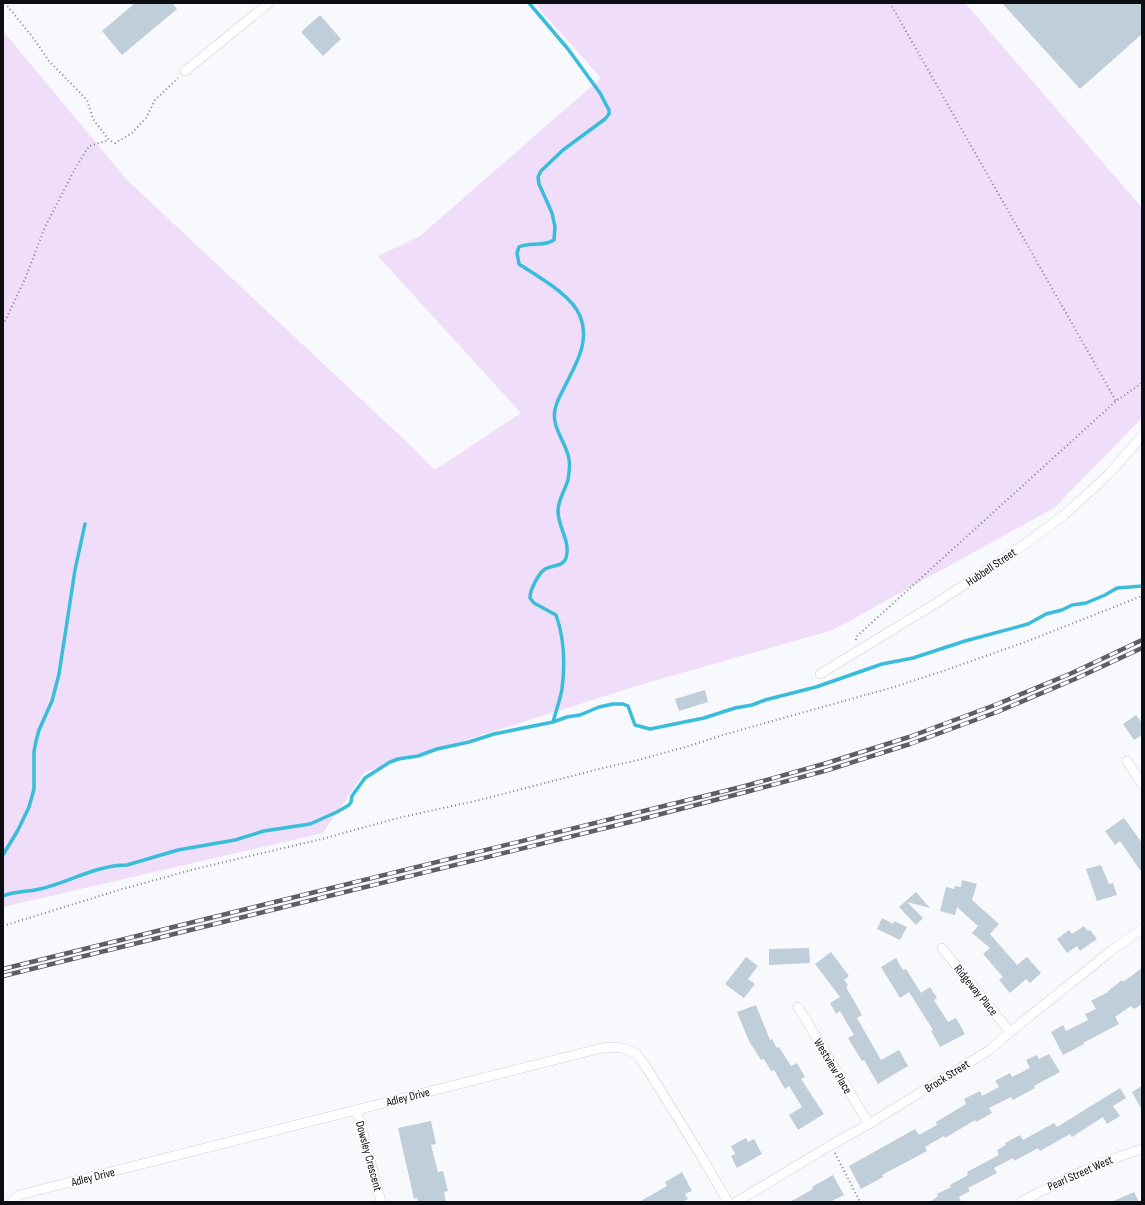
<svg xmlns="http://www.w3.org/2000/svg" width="1145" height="1205" viewBox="0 0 1145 1205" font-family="'Sofia Sans Condensed',sans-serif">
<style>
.green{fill:#efddf9}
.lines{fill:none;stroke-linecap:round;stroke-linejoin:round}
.stream{stroke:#3abcdb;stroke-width:3.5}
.building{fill:#c0ced9}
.minor-casing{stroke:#c9d0de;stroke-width:10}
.path{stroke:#808286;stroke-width:2;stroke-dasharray:1 3;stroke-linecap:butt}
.minor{stroke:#fff;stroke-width:9}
.rail-casing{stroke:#5e5f64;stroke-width:4.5}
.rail{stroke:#fff;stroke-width:3;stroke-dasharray:9;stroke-linecap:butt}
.labels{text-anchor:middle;stroke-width:3;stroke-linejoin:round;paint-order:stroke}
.street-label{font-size:12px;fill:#0c0e13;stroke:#fff}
</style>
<rect width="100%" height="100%" fill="#f8f9fc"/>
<path class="green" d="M534 3H965L1142 208V418L1054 508 833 630 643 684 365 772 323 833 3 907V31L127 180 411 446 435 470 521 413 378 256 420 236 601 78Z"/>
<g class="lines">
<path class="stream" d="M529 3 568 49 600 93 609 110V114L605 119 563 150 541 171 538 177 539 184 552 213 555 227 554 240C544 247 530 242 519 247L517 253 519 264C537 276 572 295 580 316 591 343 574 367 563 390 560 396 556 403 555 410 551 427 566 442 569 459 570 464 569 474 568 480 565 490 558 500 558 511 558 528 571 541 566 558 563 567 552 565 545 569 538 574 530 590 530 598L534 603 556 615C564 637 565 665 562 689 560 700 556 711 553 722
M3 855 18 830 29 807 34 789V752L36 741 39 730 52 701 59 674 75 570 85 524
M3 896C15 891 28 892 40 889 69 882 97 865 127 865L178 850 235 840 264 831 310 824 337 812 349 805 351 802 352 796 365 778 390 762 398 759 418 756 437 749 469 742 494 734 553 722 567 717 580 715 599 707 613 704H623L628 706 635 725 650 729 704 718 735 708 752 705 765 700 816 687 882 664 913 658 965 641 1028 624 1046 614 1062 610 1072 605 1086 603 1105 595 1117 588 1142 586"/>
</g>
<path class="building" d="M135 3H172L177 9 122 55 102 31Z
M1002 3H1142V34L1080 89Z
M320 15 341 39 323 56 301 32Z
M705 690 708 702 679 711 675 699Z
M1136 715 1142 723V735L1134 740 1123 724Z
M1124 818 1142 843V873L1120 841 1115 845 1105 831Z
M1101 865 1109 884 1113 883 1117 895 1097 901 1086 869Z
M962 880 977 884 972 900 999 924 990 934 1017 965 1027 957 1041 973 1030 983 1026 979 1010 993 999 980 1003 977 983 954 990 948 972 933 978 926 957 907 955 915 940 911 946 887 954 889 955 886 961 887Z
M916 892 930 908 907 902 923 918 916 925 899 907Z
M882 918 893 924 894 921 907 927 900 940 877 929Z
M1084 926 1088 931 1090 930 1097 939 1080 951 1077 946 1067 953 1057 939 1069 930 1072 934Z
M809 948 810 963 769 965V949Z
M831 952 849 976 844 980 848 985 846 987 862 1015 857 1018 881 1060 899 1050 908 1066 878 1084 864 1060 862 1061 848 1038 854 1035 840 1011 836 1014 830 1003 840 997 815 964Z
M746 957 758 966 748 979 755 984 744 998 725 984Z
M896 958 903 970 906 969 921 993 930 987 937 998 934 1000 948 1022 956 1018 965 1034 940 1047 931 1031 933 1030 909 992 900 998 881 967Z
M1142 968V1004L1134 1009 1131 1006 1115 1017 1119 1024 1083 1043 1084 1044 1063 1055 1051 1032 1063 1025 1066 1031 1088 1020 1085 1014 1096 1009 1091 1001 1108 992V991L1122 980 1123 982Z
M756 1005 770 1040 772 1039 777 1048 779 1047 791 1066 797 1063 805 1077 801 1079 824 1114 798 1130 789 1115 802 1107 789 1086 785 1089 774 1070 771 1071 764 1059 761 1060 749 1041 737 1012Z
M1049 1054 1060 1072 1034 1086 1035 1088 1013 1100 1011 1097 989 1108 992 1113 976 1122 975 1120 945 1138 944 1136 925 1147 927 1151 882 1175 883 1177 861 1189 849 1166 915 1129 919 1135 937 1125 936 1122 966 1104 964 1099 980 1091 982 1096 999 1087 995 1081 1010 1073 1012 1077 1030 1068 1026 1060 1037 1055 1039 1059Z
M1142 1086V1110L1132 1092Z
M1120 1088 1126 1098 1113 1106 1120 1116 1107 1124 1103 1117 1072 1137 1070 1134 1040 1151 1038 1148 1014 1161 1013 1158 994 1168 997 1173 968 1188 970 1191 959 1197 961 1202H930L938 1196 937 1194 951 1187 950 1185 968 1175 967 1172 999 1155 997 1150 1006 1145 1005 1143 1020 1135 1023 1140 1054 1123 1057 1127Z
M431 1121 436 1144 431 1145 438 1172 443 1171 448 1191 444 1192 446 1202H418L417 1198 414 1199 398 1128Z
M746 1138 748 1142 754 1139 762 1154 737 1168 731 1156 735 1154 731 1146Z
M682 1172 692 1191 685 1194 688 1199 682 1202H639L667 1186 665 1182Z
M833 1175 844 1195 830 1202H790L813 1189 812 1187Z
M1134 1192 1139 1202H1111Z"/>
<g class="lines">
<defs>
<path id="minor" d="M185 71 269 3
M820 674 938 602 1014 552 1063 516 1108 475 1142 436
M1127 761 1142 784
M942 948 1010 1032
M798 1007 869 1124
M357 1110 381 1202
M12 1202 19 1195 606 1047 623 1048 637 1054 648 1070 703 1159 728 1202
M736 1202 831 1145 869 1124 988 1051 1010 1032 1111 951 1142 929
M1021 1202C1059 1181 1100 1162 1142 1149"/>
</defs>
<use href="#minor" class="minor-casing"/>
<path class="path" d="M5 3 34 39 49 61 87 100 93 119 109 140 115 143 132 133 146 118 155 100 178 78
M890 3 1116 401
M3 325 25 279 45 227 75 169 89 146 109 140
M856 640V637L1116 401 1142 383
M3 926 119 890 195 869 322 839 398 818 484 799 599 769 638 760 689 746 726 734 894 687 949 669 1028 641 1142 596
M835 1153 860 1202"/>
<use href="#minor" class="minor"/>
<defs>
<path id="rail" d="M3 969 745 786 827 763 909 737 995 705 1072 673 1142 640
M3 976 634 821 746 792 828 770 910 744 997 712 1075 679 1142 648"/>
</defs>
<use href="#rail" class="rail-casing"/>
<use href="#rail" class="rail"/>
</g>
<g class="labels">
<g class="street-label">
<text transform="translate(991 567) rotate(-34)" y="4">Hubbell Street</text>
<text transform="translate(976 990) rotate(51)" y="4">Ridgeway Place</text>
<text transform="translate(833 1066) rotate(59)" y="4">Westview Place</text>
<text transform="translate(947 1076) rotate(-32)" y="4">Brock Street</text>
<text transform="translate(408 1097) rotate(-14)" y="4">Adley Drive</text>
<text transform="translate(369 1156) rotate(75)" y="4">Dowsley Crescent</text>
<text transform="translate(1080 1173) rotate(-24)" y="4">Pearl Street West</text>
<text transform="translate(93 1177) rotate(-14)" y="4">Adley Drive</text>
</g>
</g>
<rect width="1145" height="1205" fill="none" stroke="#0c0e13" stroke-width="8"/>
</svg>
